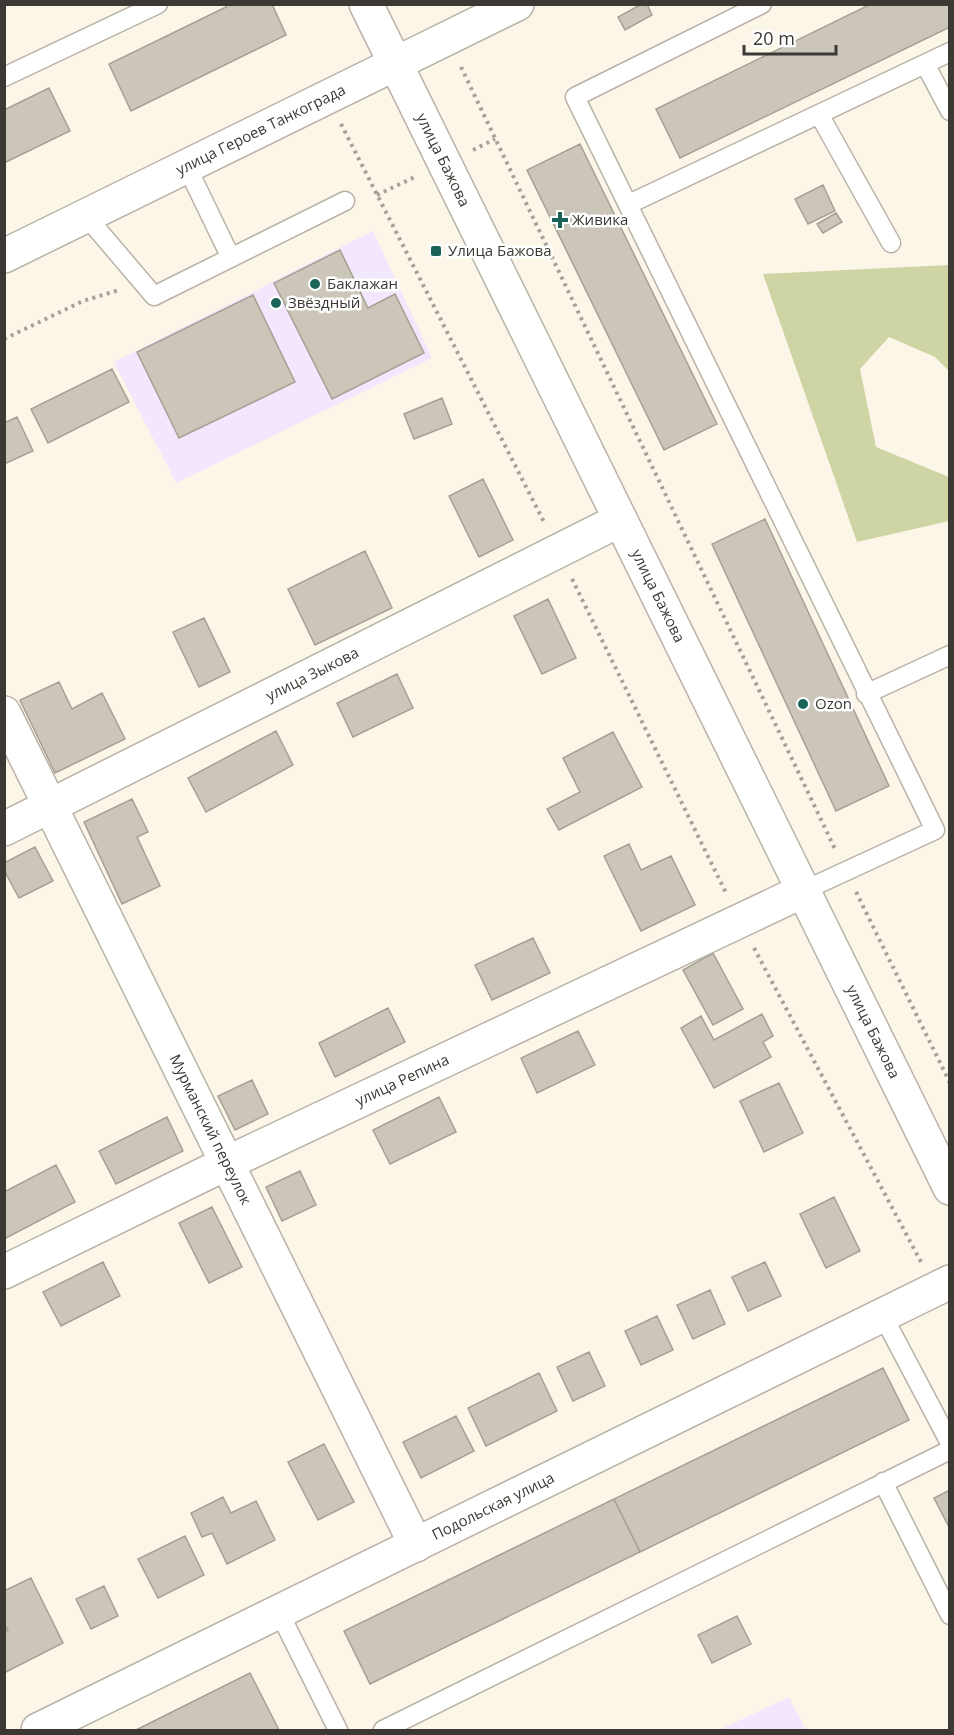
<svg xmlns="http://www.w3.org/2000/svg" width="954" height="1735" viewBox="0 0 954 1735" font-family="'Open Sans',sans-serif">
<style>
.commercial{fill:#f2e7fc}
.green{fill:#cfd4a4}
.building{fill:#ccc6ba;stroke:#a6a094;stroke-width:1.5}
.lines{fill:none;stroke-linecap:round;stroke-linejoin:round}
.lane-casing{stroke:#b9b3a7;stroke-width:21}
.street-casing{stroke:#b9b3a7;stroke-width:36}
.secondary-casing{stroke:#b9b3a7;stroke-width:36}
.path{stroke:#a5a197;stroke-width:4;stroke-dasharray:3 4.5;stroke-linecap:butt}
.lane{stroke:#fff;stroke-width:18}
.street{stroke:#fff;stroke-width:33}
.secondary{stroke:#fff;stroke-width:33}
.poi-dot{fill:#1b6357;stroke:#fff;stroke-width:2}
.labels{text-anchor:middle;stroke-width:5;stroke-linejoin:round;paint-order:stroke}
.street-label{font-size:15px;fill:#3c3934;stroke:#fff}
.poi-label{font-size:15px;fill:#3c3934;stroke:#fff;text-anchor:start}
</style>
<rect width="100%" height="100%" fill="#fcf6e9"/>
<path class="commercial" d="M373 231 432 358 176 483 114 362Z
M789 1697 806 1730H719Z"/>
<path class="green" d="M949 265V371L935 357 889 337 860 369 876 447 949 477V521L857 542 763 274Z"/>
<path class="building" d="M225 4H272L286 35 131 111 109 64 226 7Z
M642 4H647L652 15 625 30 618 17Z
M871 4H950V27L680 158 656 109Z
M49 88 70 131 4 163V110Z
M580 144 717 424 664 450 527 170Z
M823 185 835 211 808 224 795 199Z
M836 213 842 222 823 233 817 224Z
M340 250 368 308 395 294 424 353 332 399 274 283Z
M253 295 295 382 179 438 137 352Z
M112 369 129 402 48 443 31 409Z
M442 398 452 424 414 439 404 414Z
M17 417 33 451 4 464V423Z
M483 479 513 540 479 557 449 496Z
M765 519 889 786 836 811 712 544Z
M365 551 392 608 315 645 288 589Z
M548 599 576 658 542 674 514 616Z
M204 618 230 672 199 687 173 632Z
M397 674 413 708 353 737 337 703Z
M59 682 72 709 102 693 125 739 55 773 20 700Z
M276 731 293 765 206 812 188 778Z
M613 732 642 787 559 830 547 809 580 792 563 758Z
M132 799 148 832 137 837 160 886 122 904 84 822Z
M629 844 641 870 671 856 695 905 641 931 604 856Z
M35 847 53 881 19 898 4 870V863Z
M533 938 550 973 492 1000 475 965Z
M713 953 743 1009 713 1025 683 970Z
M388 1008 405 1042 335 1077 319 1043Z
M762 1014 773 1036 763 1042 771 1057 714 1088 681 1028 701 1016 714 1040Z
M578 1031 595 1065 537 1093 521 1058Z
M252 1080 268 1114 235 1130 218 1096Z
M779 1083 803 1133 764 1152 740 1101Z
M439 1097 456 1132 390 1164 373 1130Z
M167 1117 183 1151 116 1184 99 1151Z
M56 1165 75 1202 4 1239V1192Z
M300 1171 316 1205 282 1221 266 1187Z
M834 1197 860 1251 826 1268 800 1214Z
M212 1207 242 1267 209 1283 179 1223Z
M103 1262 120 1296 61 1326 43 1292Z
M765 1262 781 1296 748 1311 732 1277Z
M710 1290 725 1324 693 1339 677 1305Z
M657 1316 673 1350 641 1365 625 1331Z
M589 1352 605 1386 573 1401 557 1367Z
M883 1368 909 1420 640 1552 614 1499Z
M539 1373 557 1411 486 1446 468 1408Z
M456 1416 474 1451 421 1478 403 1442Z
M324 1444 354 1502 318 1520 288 1462Z
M950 1490V1529L934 1498Z
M223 1497 231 1513 256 1501 275 1540 227 1564 212 1533 202 1537 191 1513Z
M614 1499 640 1552 370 1684 344 1631Z
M185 1536 204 1575 158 1598 138 1559Z
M31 1578 63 1643 4 1673V1632L8 1630 4 1624V1591Z
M104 1586 118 1616 91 1629 76 1599Z
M737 1616 751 1644 712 1663 698 1635Z
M250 1673 279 1730H136Z"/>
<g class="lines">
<defs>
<path id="lane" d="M762 4 575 97 935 830 803 891
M925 64 950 111
M4 77 158 4
M820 116 891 243
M187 167 231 258
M629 204 950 52
M86 216 154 296 345 201
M866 694 950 655
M883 1316 950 1443
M883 1482 950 1615
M279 1612 338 1730
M383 1730 950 1450"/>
<g id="street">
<path id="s1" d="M4 713 416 1545"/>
<path id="s2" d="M4 829 620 520"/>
<path id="s3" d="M4 1272 225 1164 803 891"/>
<path id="s4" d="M38 1730 950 1282"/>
</g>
<g id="secondary">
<path id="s5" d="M366 4 950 1188"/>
<path id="s6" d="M4 256 517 4"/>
</g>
</defs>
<use href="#lane" class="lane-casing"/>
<use href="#street" class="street-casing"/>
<use href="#secondary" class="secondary-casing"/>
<path class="path" d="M461 67 836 851
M341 124 545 524
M473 150 495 139
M377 195 417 176
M4 339 83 301 119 290
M572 579 726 893
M856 892 950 1083
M754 948 921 1262"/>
<use href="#lane" class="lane"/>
<use href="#street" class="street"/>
<use href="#secondary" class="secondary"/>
</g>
<g class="poi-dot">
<path d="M557 211h6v6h6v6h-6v6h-6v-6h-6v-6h6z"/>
<rect x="430" y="245" width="12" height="12" rx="3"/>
<circle cx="315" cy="284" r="6"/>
<circle cx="276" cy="303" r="6"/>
<circle cx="803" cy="704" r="6"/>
</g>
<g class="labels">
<g class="street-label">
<text dy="5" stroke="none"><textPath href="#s6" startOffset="286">улица Героев Танкограда</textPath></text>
<text dy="5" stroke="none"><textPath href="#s5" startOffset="174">улица Бажова</textPath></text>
<text dy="5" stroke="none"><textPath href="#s5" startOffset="660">улица Бажова</textPath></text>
<text dy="5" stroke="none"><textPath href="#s2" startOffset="345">улица Зыкова</textPath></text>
<text dy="5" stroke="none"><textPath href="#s5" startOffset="1146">улица Бажова</textPath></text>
<text dy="5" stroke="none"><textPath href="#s3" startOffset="442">улица Репина</textPath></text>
<text dy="5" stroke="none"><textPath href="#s1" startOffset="465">Мурманский переулок</textPath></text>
<text dy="5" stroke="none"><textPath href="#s4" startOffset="507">Подольская улица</textPath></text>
</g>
<g class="poi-label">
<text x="572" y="225">Живика</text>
<text x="448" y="256">Улица Бажова</text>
<text x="327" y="289">Баклажан</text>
<text x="288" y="308">Звёздный</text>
<text x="815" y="709">Ozon</text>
</g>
</g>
<rect width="954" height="1735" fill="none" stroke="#3c3934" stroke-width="12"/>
<path d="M744 45v9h92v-9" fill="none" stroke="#3c3934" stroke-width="3"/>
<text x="753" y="45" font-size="18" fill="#3c3934" stroke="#ffffff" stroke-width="4.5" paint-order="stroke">20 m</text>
</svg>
